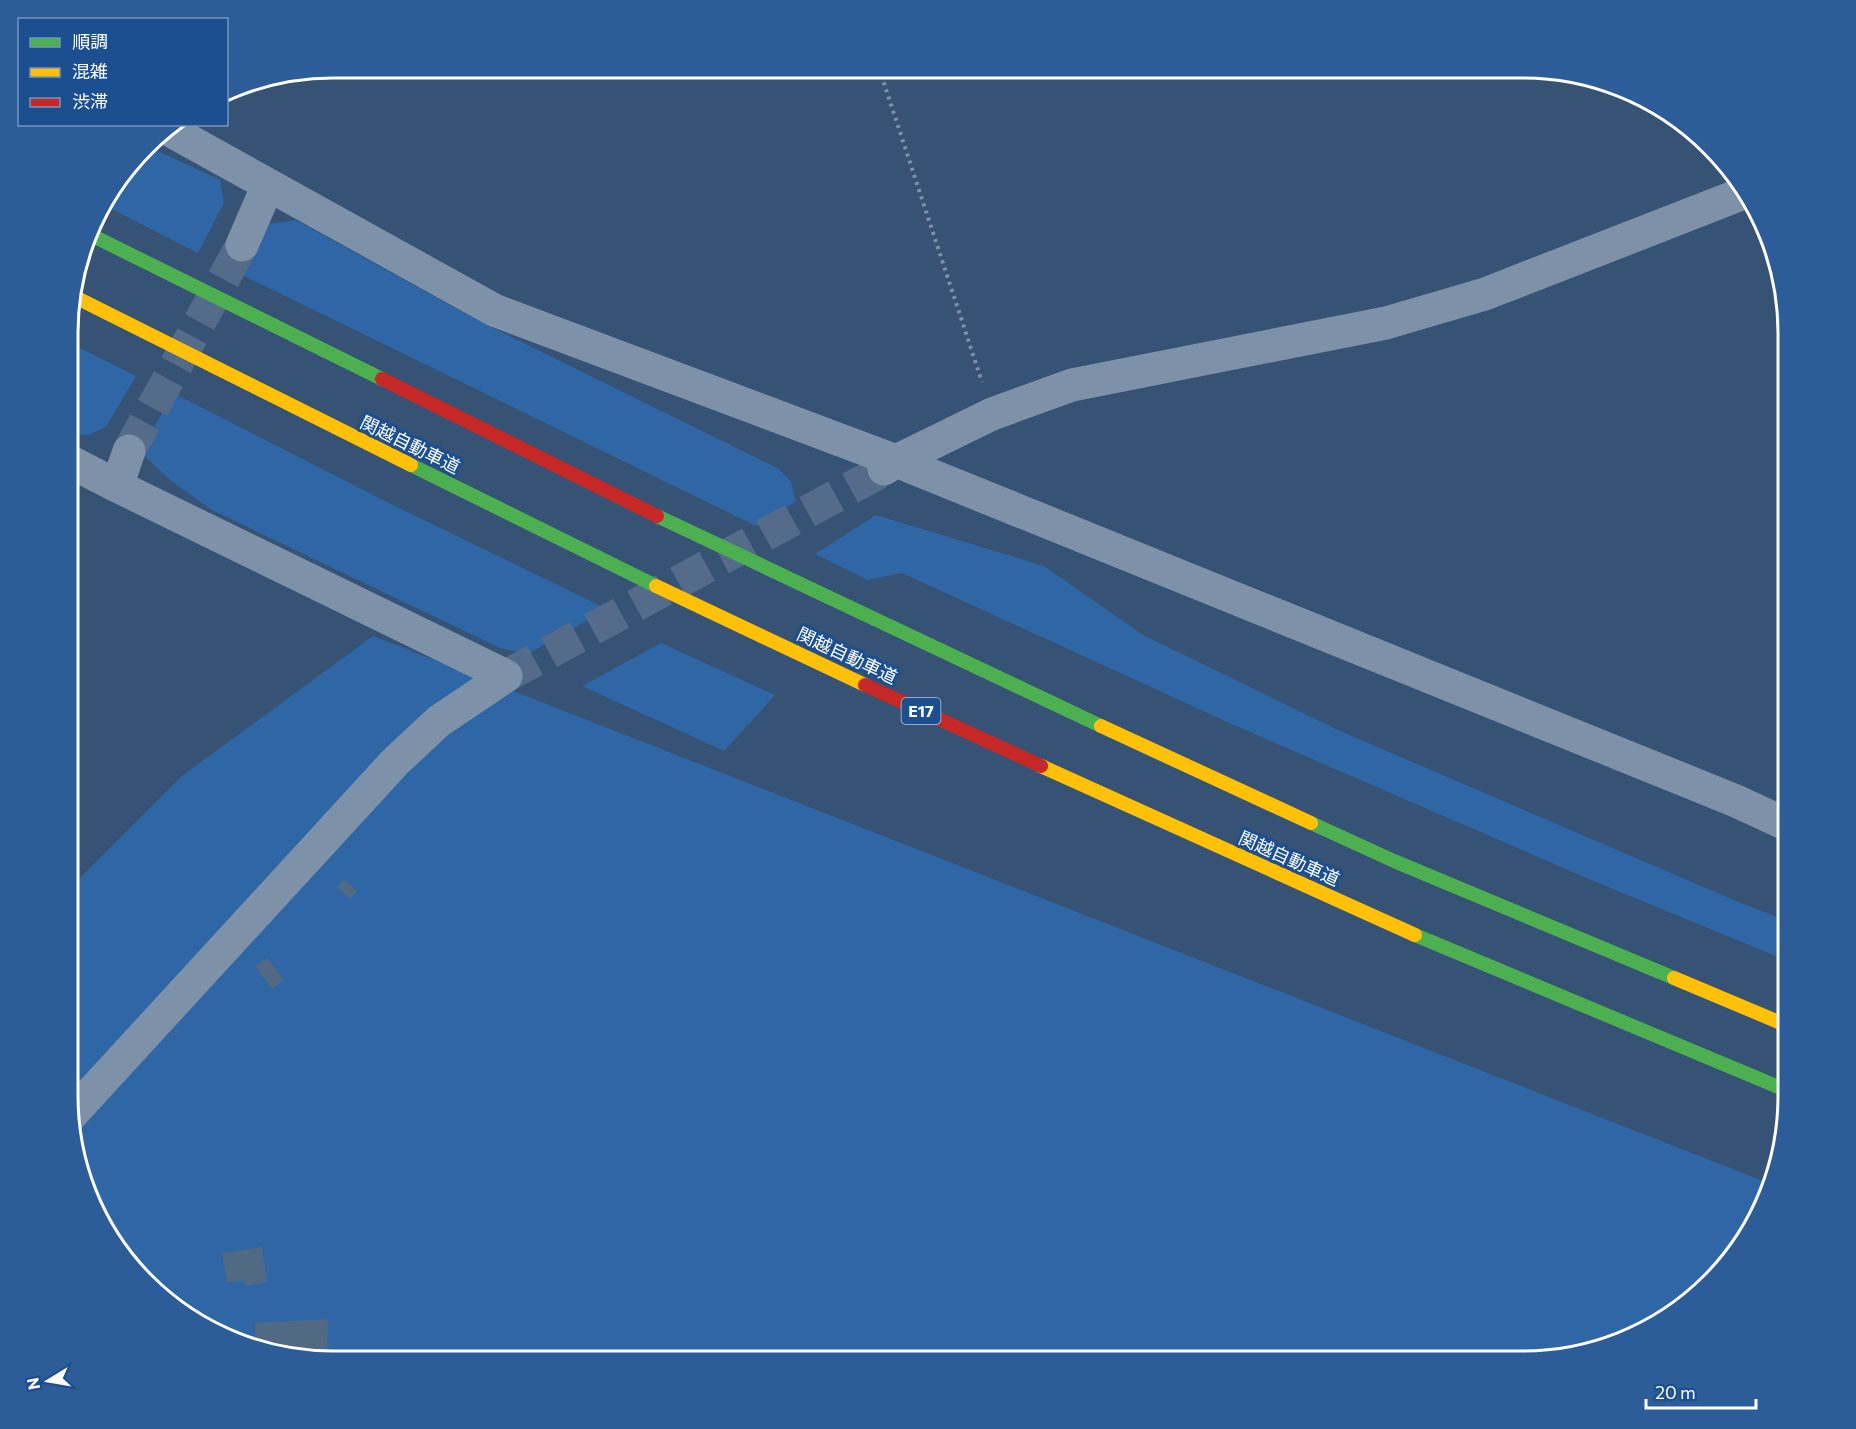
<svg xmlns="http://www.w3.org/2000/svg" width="1856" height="1429" viewBox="0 0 1856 1429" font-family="Commissioner,'Noto Sans JP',sans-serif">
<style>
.green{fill:#2f66a5}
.building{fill:#526984}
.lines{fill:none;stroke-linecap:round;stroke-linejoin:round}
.street-tunnel{stroke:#546c89;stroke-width:33;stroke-dasharray:33 16;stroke-linecap:butt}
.path{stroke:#7d92a8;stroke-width:4;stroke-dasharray:3 4.5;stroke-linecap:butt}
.street{stroke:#7d92a8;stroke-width:33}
.fast{stroke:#4caf50;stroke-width:14}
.slow{stroke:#ffc107;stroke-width:14}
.jam{stroke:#c62828;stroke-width:14}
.labels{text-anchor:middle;stroke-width:6;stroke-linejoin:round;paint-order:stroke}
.shield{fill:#1b4f8f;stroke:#bbcadd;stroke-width:1.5}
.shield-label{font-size:16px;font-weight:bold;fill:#fff}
.street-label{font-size:18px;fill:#fff;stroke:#1b4f8f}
.rim{fill:none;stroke:#fff;stroke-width:3}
</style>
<rect width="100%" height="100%" fill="#365274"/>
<path class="green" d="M147 146 220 180 224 203 198 253 102 204 103 200Z
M296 220 475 319 779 469 791 482 796 501 756 526 236 272 261 225Z
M70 343 136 376 106 427 89 435 70 434Z
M173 393 391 504 607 609 528 654 500 648 212 510 171 481 140 452Z
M876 515 1044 566 1143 635 1340 731 1741 903 1788 921V961L1591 880 1236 726 902 573 868 580 815 554Z
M373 636 1771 1184 1768 1198 1723 1271 1640 1334 1523 1361H316L231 1341 158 1296 95 1214 68 1114 69 889 182 776Z
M661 643 775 695 724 751 582 686Z"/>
<path class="building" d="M344 879 357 891 350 899 337 887Z
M267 958 284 980 272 989 255 966Z
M262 1247 267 1282 246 1286 245 1281 227 1282 222 1253Z
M328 1319 327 1361H316L256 1347 255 1323Z"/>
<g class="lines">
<path class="street-tunnel" d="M129 451 242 245
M506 676 880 472"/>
<path class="path" d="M879 68 982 382"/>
<path class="street" d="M166 128 494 310 896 461 1736 801 1788 825
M242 245 268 185
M884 469 896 461 992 414 1072 385 1386 323 1485 294 1744 193
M117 486 129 451
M69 1117 395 762 439 721 506 676 117 486 69 461"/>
<path class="fast" d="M91 235 382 379
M411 465 656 586
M657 516 1101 726
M1311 823 1394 861 1674 978
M1415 935 1788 1091"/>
<path class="slow" d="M71 295 411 465
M656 586 865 685
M1101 726 1311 823
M1041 766 1415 935
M1674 978 1788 1026"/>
<path class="jam" d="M382 379 657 516
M865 685 1041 766"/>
</g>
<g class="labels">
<rect class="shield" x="901.5" y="698" width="39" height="26" rx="4.5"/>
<g class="shield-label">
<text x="921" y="717">E17</text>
</g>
<g class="street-label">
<text transform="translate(410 445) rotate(26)" y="6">関越自動車道</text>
<text transform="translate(847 656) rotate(25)" y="6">関越自動車道</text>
<text transform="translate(1289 859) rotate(24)" y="6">関越自動車道</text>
</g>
</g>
<path d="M0 0H1856V1429H0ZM333 78H1523A255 255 0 0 1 1778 333V1096A255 255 0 0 1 1523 1351H333A255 255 0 0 1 78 1096V333A255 255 0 0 1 333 78Z" fill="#2d5d98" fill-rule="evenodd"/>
<path class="rim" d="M333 78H1523A255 255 0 0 1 1778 333V1096A255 255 0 0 1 1523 1351H333A255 255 0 0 1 78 1096V333A255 255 0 0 1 333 78Z"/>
<rect x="18" y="18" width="210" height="108" fill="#1b4f8f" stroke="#7695bc" stroke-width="1.5"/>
<rect x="30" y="38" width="30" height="9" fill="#4caf50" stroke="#7695bc" stroke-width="1.5"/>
<text x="72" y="48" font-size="18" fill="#ffffff">順調</text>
<rect x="30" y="68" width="30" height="9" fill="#ffc107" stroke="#7695bc" stroke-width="1.5"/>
<text x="72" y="78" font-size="18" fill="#ffffff">混雑</text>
<rect x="30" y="98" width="30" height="9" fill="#c62828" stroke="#7695bc" stroke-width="1.5"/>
<text x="72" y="108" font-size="18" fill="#ffffff">渋滞</text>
<g transform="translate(48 1381) rotate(259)" stroke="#1b4f8f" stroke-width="4.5" paint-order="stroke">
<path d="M0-4.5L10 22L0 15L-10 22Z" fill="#ffffff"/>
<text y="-9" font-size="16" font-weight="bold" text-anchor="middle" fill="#ffffff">N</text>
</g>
<path d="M1646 1399v9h110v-9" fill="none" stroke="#ffffff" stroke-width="3"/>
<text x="1655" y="1399" font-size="18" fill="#ffffff" stroke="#1b4f8f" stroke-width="4.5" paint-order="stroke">20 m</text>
</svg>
